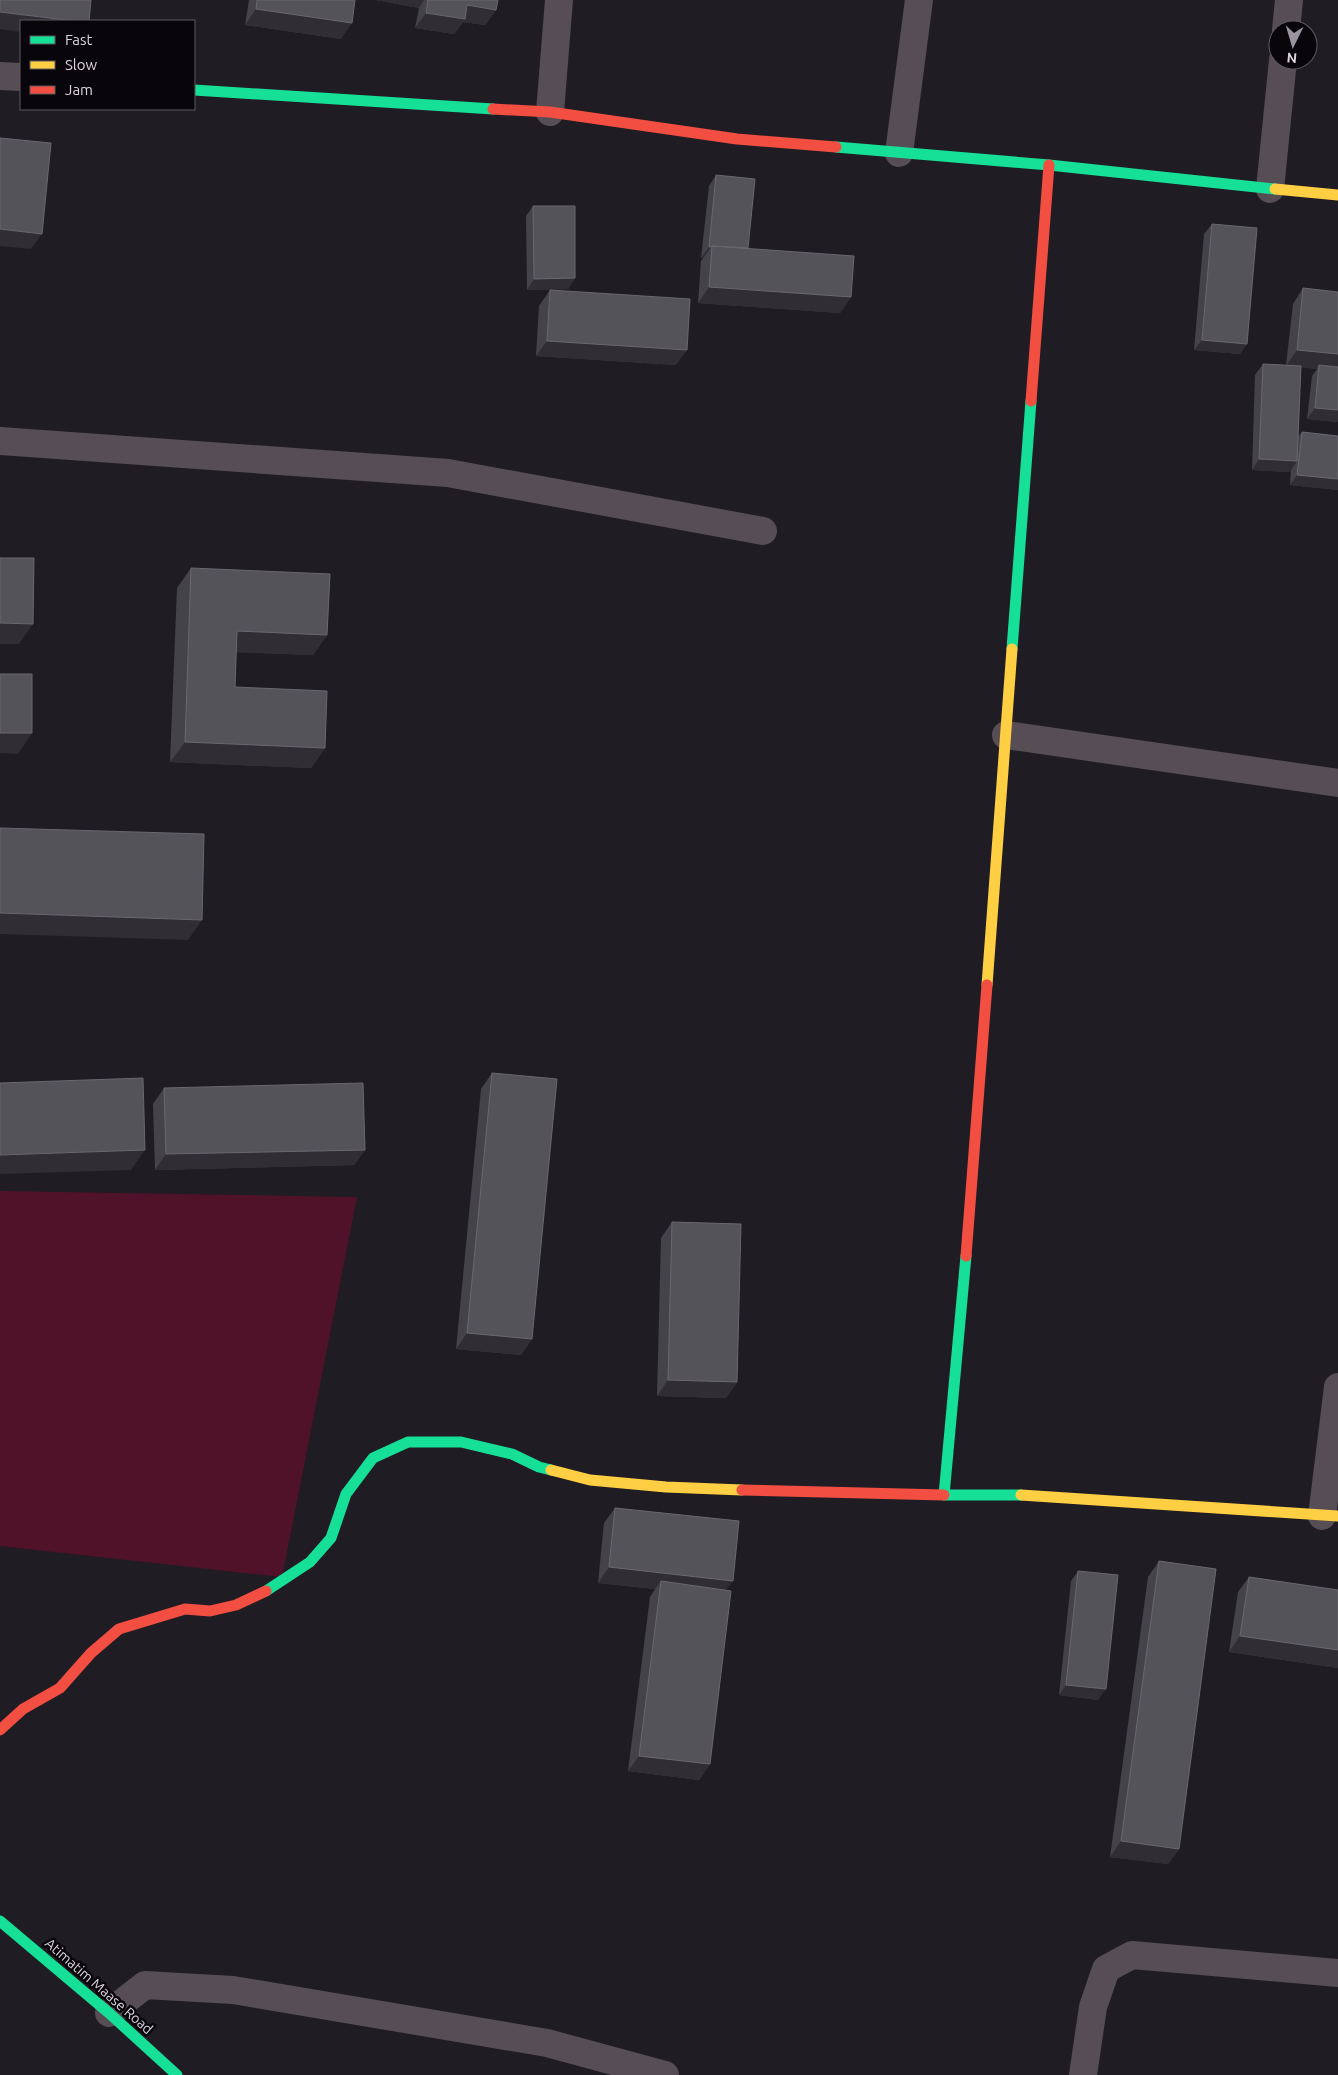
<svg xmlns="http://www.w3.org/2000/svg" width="1338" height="2075" viewBox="0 0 1338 2075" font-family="Ubuntu,sans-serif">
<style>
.green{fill:#4f1229}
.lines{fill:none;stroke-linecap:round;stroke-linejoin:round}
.street{stroke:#574d55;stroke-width:28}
.fast{stroke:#16e098;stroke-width:11}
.slow{stroke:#ffcf43;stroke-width:11}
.jam{stroke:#f24e42;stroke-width:11}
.wall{fill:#45434a}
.shaded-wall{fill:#302d34}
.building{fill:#55535a;stroke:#6a676f}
.labels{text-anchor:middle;stroke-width:5;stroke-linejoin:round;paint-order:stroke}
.street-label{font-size:14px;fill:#dbd5df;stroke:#09060b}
</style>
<rect width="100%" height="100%" fill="#201c24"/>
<path class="green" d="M0 1191 357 1197 282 1577 0 1546Z"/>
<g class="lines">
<path class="street" d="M1286 30 1289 0
M0 76 21 77
M550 112 559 0
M899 153 919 0
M1270 189 1283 60
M0 441 448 473 763 531
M1006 735 1338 783
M1322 1516 1338 1387
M109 2013 145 1985 233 1990 547 2043 665 2075
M1083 2075 1093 2007 1106 1969 1132 1955 1338 1973"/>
<path class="fast" d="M194 90 493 109
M836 147 1049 165 1275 189
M1012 649 1031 401
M966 1256 944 1495H1021
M266 1591 310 1562 331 1538 346 1494 373 1458 408 1442H461L512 1454 539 1467 551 1470
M0 1921 109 2013 177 2075"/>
<path class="slow" d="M1275 189 1338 195
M987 985 1012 649
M551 1470 590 1480 666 1487 742 1490
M1021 1495 1338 1516"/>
<path class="jam" d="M493 109 550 112 737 139 836 147
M1031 401 1049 165
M966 1256 987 985
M742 1490 944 1495
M0 1730 23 1709 60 1688 91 1653 119 1629 185 1609 210 1611 236 1605 266 1591"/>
</g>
<path class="wall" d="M249 0H355L341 39 245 25Z
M376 0H498L496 10 485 25 463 22 454 34 415 28 419 8Z
M716 175 748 248 851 297 840 313 698 303 701 261 703 258H701L709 186Z
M533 206 575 278 568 289 527 290 526 216Z
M1212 224 1247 344 1240 354 1194 350 1204 234Z
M1303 288 1338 422 1307 419 1312 376 1317 369 1301 367 1298 437 1302 432 1338 436V490L1290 485 1291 469 1290 472 1252 470 1255 375 1263 364 1286 365 1293 304Z
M550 290 676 365 536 356 539 306Z
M191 568 327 635 313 655 236 652 235 687 325 748 311 768 170 762 177 588Z
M492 1073 532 1339 521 1355 456 1349 481 1089Z
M164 1088 365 1150 354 1165 155 1170 153 1104Z
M672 1222 737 1382 726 1398 657 1396 661 1238Z
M615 1508 726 1590 710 1764 699 1780 628 1771 650 1597 655 1589 598 1583 604 1523Z
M1159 1561 1179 1849 1168 1864 1110 1857 1148 1577Z
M1078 1571 1098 1700 1059 1695 1071 1581Z
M1249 1577 1338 1590V1668L1229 1652 1238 1592Z"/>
<path class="shaded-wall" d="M376 0H424L419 8Z
M467 5 496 10 485 25 463 22 454 34 415 28 426 13Z
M256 9 352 23 341 39 245 25Z
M0 12 74 21H21V32L0 29Z
M0 229 42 234 31 249 0 246Z
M709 247H711L703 258H701Z
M575 278 568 289 527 290 534 279Z
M709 287 851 297 840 313 698 303Z
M1202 340 1247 344 1240 354 1194 350Z
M547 341 687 350 676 365 536 356Z
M1297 350 1338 354V371L1319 365 1317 369 1286 366Z
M1315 408 1338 410V422L1307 419Z
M1259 459 1297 461 1290 472 1252 470Z
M1297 475 1338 479V490L1290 485Z
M0 623 33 624 19 644H0Z
M237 631 327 635 313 655 223 652Z
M0 733H32L18 754 0 753Z
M185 742 325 748 311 768 170 762Z
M0 913 202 920 188 940 0 934Z
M145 1150 131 1170 0 1174V1155Z
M365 1150 354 1165 155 1170 166 1154Z
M467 1333 532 1339 521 1355 456 1349Z
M668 1380 737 1382 726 1398 657 1396Z
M609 1567 733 1581 722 1596 661 1581 655 1589 598 1583Z
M1240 1636 1338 1650V1668L1229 1652Z
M1066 1685 1106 1689 1098 1700 1059 1695Z
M639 1756 710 1764 699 1780 628 1771Z
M1121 1841 1179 1849 1168 1864 1110 1857Z"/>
<path class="building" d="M0 0H91L89 21H74L0 12Z
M257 0H355L352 23 256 9Z
M428 0H498L496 10 467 5 465 19 426 13Z
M0 138 51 143 42 234 0 229Z
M716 175 755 179 748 248 712 246 711 247H709Z
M533 206H575V278L534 279Z
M1212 224 1257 228 1247 344 1202 340Z
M712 246 854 256 851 297 709 287Z
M1303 288 1338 292V354L1297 350Z
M550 290 690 299 687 350 547 341Z
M1263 364 1301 366 1297 461 1259 459Z
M1319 365 1338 367V410L1315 408Z
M1302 432 1338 436V479L1297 475Z
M0 558H34L33 624 0 623Z
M191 568 330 574 327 635 237 631 235 687 327 691 325 748 185 742Z
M0 674H32V733H0Z
M0 828 204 834 202 920 0 913Z
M492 1073 557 1079 532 1339 467 1333Z
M143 1078 145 1150 0 1155V1083Z
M363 1083 365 1150 166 1154 164 1088Z
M672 1222 741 1224 737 1382 668 1380Z
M615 1508 739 1521 733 1581 609 1567Z
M1159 1561 1216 1569 1179 1849 1121 1841Z
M1078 1571 1118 1575 1106 1689 1066 1685Z
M1249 1577 1338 1590V1650L1240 1636Z
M661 1581 731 1591 710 1764 639 1756Z"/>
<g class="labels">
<g class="street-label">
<text transform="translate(99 1986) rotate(41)" y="5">Atimatim Maase Road</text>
</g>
</g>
<rect x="20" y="20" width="175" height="90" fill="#09060b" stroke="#5d5960"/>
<rect x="30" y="36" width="25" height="8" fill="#16e098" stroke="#5d5960"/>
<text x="65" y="45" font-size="15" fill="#dbd5df">Fast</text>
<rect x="30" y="61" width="25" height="8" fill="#ffcf43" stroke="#5d5960"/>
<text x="65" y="70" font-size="15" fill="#dbd5df">Slow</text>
<rect x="30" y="86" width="25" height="8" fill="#f24e42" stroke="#5d5960"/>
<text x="65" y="95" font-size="15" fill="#dbd5df">Jam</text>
<g transform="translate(1293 45) rotate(185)"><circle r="24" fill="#09060b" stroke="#5d5960"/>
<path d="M0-4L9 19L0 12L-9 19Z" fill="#9a949e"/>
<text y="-8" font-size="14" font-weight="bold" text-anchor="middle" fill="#dbd5df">N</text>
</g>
</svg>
